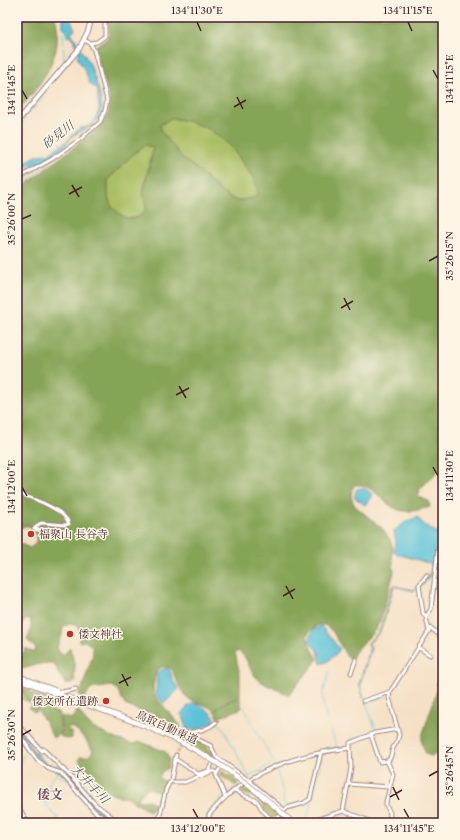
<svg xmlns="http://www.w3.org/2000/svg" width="460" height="840" viewBox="0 0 460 840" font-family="'Libre Caslon Text','Noto Serif JP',serif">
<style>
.green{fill:#a8bd61;stroke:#796e46}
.forest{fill:#86a457;stroke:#686241;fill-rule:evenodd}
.water{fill:#5bc2d8;stroke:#527082}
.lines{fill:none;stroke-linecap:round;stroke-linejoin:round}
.stream{stroke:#5bc2d8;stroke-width:1}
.minor-tunnel{stroke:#d3b9a6;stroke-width:3;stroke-dasharray:3 1.5;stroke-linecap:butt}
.minor-casing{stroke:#a08078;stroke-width:5}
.major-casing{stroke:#a08078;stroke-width:6}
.highway-casing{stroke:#a08078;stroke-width:6}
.minor{stroke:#fff;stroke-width:3}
.major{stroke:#fff;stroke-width:4}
.highway{stroke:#fff;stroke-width:4.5}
.highway-bridge-casing{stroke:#a08078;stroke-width:6;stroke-linecap:butt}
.highway-bridge{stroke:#fff;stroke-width:4.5}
.ticks{fill:none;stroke:#4a1f2b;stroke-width:1.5}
.poi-dot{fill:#c8321e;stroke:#fcf5e5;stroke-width:1.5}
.labels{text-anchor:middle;stroke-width:3;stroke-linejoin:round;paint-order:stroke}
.poi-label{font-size:11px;fill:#4a1f2b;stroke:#fcf5e5;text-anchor:start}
.street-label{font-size:11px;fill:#4a1f2b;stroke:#fcf5e5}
.water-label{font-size:12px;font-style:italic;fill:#505868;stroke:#fcf5e5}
.quarter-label{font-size:13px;font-weight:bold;fill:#754c64;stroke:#fcf5e5}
.neatline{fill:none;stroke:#4a1f2b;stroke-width:1.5}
.ticks-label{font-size:10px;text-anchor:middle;fill:#4a1f2b}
</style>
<rect width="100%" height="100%" fill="#fcf5e5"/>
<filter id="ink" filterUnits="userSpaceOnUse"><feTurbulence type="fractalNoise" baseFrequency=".025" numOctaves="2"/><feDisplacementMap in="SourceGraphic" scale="8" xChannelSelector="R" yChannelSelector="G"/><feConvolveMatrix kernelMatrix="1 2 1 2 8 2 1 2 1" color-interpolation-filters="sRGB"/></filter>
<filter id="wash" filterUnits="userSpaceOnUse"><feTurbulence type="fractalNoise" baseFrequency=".012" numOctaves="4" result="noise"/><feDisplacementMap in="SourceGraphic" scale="16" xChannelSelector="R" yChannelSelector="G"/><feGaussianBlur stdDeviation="0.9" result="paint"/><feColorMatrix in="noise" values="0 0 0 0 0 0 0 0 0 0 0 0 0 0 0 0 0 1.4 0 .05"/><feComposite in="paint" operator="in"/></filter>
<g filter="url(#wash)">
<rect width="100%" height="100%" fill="#f5e0c5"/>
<path class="green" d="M171 118 188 121 209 129 230 145 254 179 258 194 253 198 237 201 223 193 197 169 184 160 161 131 160 125Z
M145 145 153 147V150L143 192 146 209 139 217 128 219C108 207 107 203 108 179 121 168 131 154 145 145Z
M17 685 25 688 23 692 29 702 17 697V690L21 692 23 691 17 689Z
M187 738C199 742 211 745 213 758L185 740Z
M223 771 238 782V783L235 785 220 775Z
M244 786 277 815 274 818C265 812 264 803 257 799 251 794 244 796 241 789Z"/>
<path class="forest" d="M17 17H55C66 55 40 85 17 112Z
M109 17H443V466L420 489 418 497 429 501 430 507C422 509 413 512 405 511 384 510 376 482 354 485L351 495 352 500 355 506 383 529 390 540 393 548 392 554 394 572 381 618 376 629 355 652 352 658 347 657 333 632 325 625H318L310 631 307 636 309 644 318 659 289 695C278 689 264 686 256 677 248 669 248 656 238 651L235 653 240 674V697L226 702 214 711C208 704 197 704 189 699 184 697 173 675 173 670L168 667H162L156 671 153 687 154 695 158 700 180 725 181 730 180 734 169 723 150 712 145 713 125 705 117 689 112 686 91 689 85 697H80L79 693 82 689 93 654 92 646 85 641 79 642V631L77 626 71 624 63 626 62 635 57 647 59 652 63 655 70 648 75 666 74 676 75 681 71 684H65C64 680 61 679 59 675 56 670 59 670 53 663 37 662 31 669 17 669L21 660 19 659 22 653 23 654 26 648 34 653 36 648 27 640C31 632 32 627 30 618L25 620 17 632V539L19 543 30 548 36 543V536L30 526H24L17 530V194L29 182 99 128 108 115 110 100 95 49 97 45C114 36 108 33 109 17ZM171 118 188 121 209 129 230 145 254 179 258 194 253 198 237 201 223 193 197 169 184 160 161 131 160 125ZM145 145 153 147V150L143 192 146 209 139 217 128 219C108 207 107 203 108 179 121 168 131 154 145 145Z
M443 552V604C434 587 439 570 443 552Z
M443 664V748L438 753 431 756 426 754 422 743V736L436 694 437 682Z
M25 688 36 695 55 702 52 709 54 712 59 713C59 719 60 724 61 730L60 733 53 738C49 728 44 720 38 711L34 712 29 708 31 704 23 692Z
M238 698H240L242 708 218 718 215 712C220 704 230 701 238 698Z
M78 710 84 719 93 728 111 737 132 744 141 742 166 752 169 759 168 768 162 772 159 777 162 780 165 781 164 787 161 792 147 788 138 798 140 801 148 800 153 802 154 806 150 811 141 807 139 804H136L129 797C106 799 90 777 79 760L80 757 89 756 93 751C87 741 81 733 71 727L66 728 72 733V738L67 739 60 736C65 729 59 723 61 716L71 719Z"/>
<path class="water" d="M63 17H69L75 29 71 32 72 34 90 64 100 94 102 108 99 117 93 125 72 136 65 147 44 162 28 166 17 171V167L36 156 49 153 67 141 81 127 85 128 93 123 99 110 97 89C87 83 89 81 85 71 83 66 79 62 77 57L79 52 71 36 68 37 63 26Z
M364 488 371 493 372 497 365 505 354 497 357 489Z
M417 517C424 525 432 532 442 533L435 549 436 552C433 572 432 579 414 591L394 586 382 626 380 632 368 644 371 648 360 684 364 699 359 684 370 648 367 644 379 632 381 627 393 586 415 590 424 581 432 570 431 564 394 553 396 543 394 531 406 522Z
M321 626 339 648V651L327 662 321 664 318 651 309 641 313 630Z
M167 668 170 670 173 681 179 689 164 704 156 695 157 673 159 671Z
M193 703C202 705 209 710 215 718L214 722 196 730 186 729 185 721 181 714 187 707Z
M17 726 24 735 33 750 45 763 62 768 95 805 103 814 117 823C100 823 79 790 68 778 59 768 45 769 36 757 29 748 24 738 17 729Z"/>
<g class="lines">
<path class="stream" d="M63 33 64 60
M23 111 51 79
M29 114 46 95
M17 128 26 118
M17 185 29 179 38 171 50 162
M244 707 254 727
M217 723 222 726 249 777
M255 729 274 762
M376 730 366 703 386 696
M348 741 371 733
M325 748 337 747C332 733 321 708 323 694 324 687 328 680 329 672
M321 762 323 754
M17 764 20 762 25 752
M274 768 277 771 283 792 284 805
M57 773C52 780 47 780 50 790L47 794 44 802 52 812 58 818 57 823
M58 774 64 779
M247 778 271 764
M227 794 240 783
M216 805 222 797
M217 809 227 798
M307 820 320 766
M83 823 94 814
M207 823V815L211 810"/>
</g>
</g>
<g filter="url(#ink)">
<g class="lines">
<path class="minor-tunnel" d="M176 755 184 737"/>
<defs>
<path id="minor" d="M90 43 97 42 105 36V17
M17 179 52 159 82 138 100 122 105 111 107 100 94 50 90 43 84 40
M17 493C31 498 65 509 69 524L65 525 42 523 39 524 34 529 36 530 50 529
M426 617 423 613 419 585 427 575
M428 628 432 629 443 638
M419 648 430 655
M351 673 356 659
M17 675 58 691 62 692 76 689
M363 701 390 692
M17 725 25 732 42 751 43 749 72 778 95 804 120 823
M17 731 37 760 49 769 61 773 94 811 110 823
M186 735V733C196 732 209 729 216 722
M371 735 380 762 387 761 393 774 386 802V805L390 813 389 823
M184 737 186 735H189L211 746 216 757 248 780 284 810
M175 759 198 774 208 771 214 760
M388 761C392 757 391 753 393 748 396 743 398 741 399 735L389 697 390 692 429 631 426 617 431 609 438 549 443 538
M222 765 216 775 225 797
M173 782H185L213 771 217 773
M348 784 389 787
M235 790 245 796 257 801 263 811 276 823
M343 811 351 768 350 743 375 733 398 729
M157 823 161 811 166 789 171 780 176 755
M209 823V815C214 809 220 802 226 797 260 766 305 753 350 748
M273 823 287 808 304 803 310 799 321 752
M306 823 343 811 375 823"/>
<path id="major" d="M17 122 79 49 88 31 92 17
M17 805 27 823"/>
<path id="highway" d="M17 678C79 705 146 720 204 755"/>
</defs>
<use href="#minor" class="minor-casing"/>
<use href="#major" class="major-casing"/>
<use href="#highway" class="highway-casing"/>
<use href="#minor" class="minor"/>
<use href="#major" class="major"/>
<use href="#highway" class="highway"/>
<defs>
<path id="highway-bridge" d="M204 755C236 774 265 797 293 823"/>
</defs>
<use href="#highway-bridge" class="highway-bridge-casing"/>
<use href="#highway-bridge" class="highway-bridge"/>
</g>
</g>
<path class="ticks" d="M197 22 201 31M408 22 412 31M433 70 438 79M22 90 27 99M237 97 243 109M234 107 246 100M72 185 79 197M69 194 82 187M22 219 31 215M429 261 438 256M344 298 350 310M341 308 353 301M179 386 186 398M176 395 189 388M433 467 438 476M22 487 27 496M286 586 293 599M283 596 295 589M122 674 128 686M119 683 131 677M22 735 31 730M429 776 438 771M393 787 399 800M390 797 402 790M193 809 198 818M404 809 409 818"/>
<g class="poi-dot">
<circle cx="31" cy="534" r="4"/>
<circle cx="70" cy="634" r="4"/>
<circle cx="106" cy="701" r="4"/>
</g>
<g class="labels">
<g class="poi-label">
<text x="39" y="538">福聚山 長谷寺</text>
<text x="78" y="638">倭文神社</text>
<text x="98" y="705" text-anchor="end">倭文所在遺跡</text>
</g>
<g class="street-label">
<text transform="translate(167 727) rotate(24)" y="4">鳥取自動車道</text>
</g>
<g class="water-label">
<text transform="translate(58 135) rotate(-38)" y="4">砂見川</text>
<text transform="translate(90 784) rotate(46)" y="4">大井手川</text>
</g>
<g class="quarter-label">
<text x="50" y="799">倭文</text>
</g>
</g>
<rect width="460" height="840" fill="none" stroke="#fcf5e5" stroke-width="44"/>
<rect x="22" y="22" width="416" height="796" class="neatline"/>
<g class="ticks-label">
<text x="197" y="14">134°11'30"E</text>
<text x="408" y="14">134°11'15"E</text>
<text transform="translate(449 79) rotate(-90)" y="4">134°11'15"E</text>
<text transform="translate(11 90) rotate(-90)" y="4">134°11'45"E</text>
<text transform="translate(11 219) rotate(-90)" y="4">35°26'00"N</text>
<text transform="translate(449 256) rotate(-90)" y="4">35°26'15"N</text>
<text transform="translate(449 476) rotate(-90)" y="4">134°11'30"E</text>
<text transform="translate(11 487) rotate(-90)" y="4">134°12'00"E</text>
<text transform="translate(11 735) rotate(-90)" y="4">35°26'30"N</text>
<text transform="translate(449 771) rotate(-90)" y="4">35°26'45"N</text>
<text x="198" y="832">134°12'00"E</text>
<text x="409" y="832">134°11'45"E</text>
</g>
</svg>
